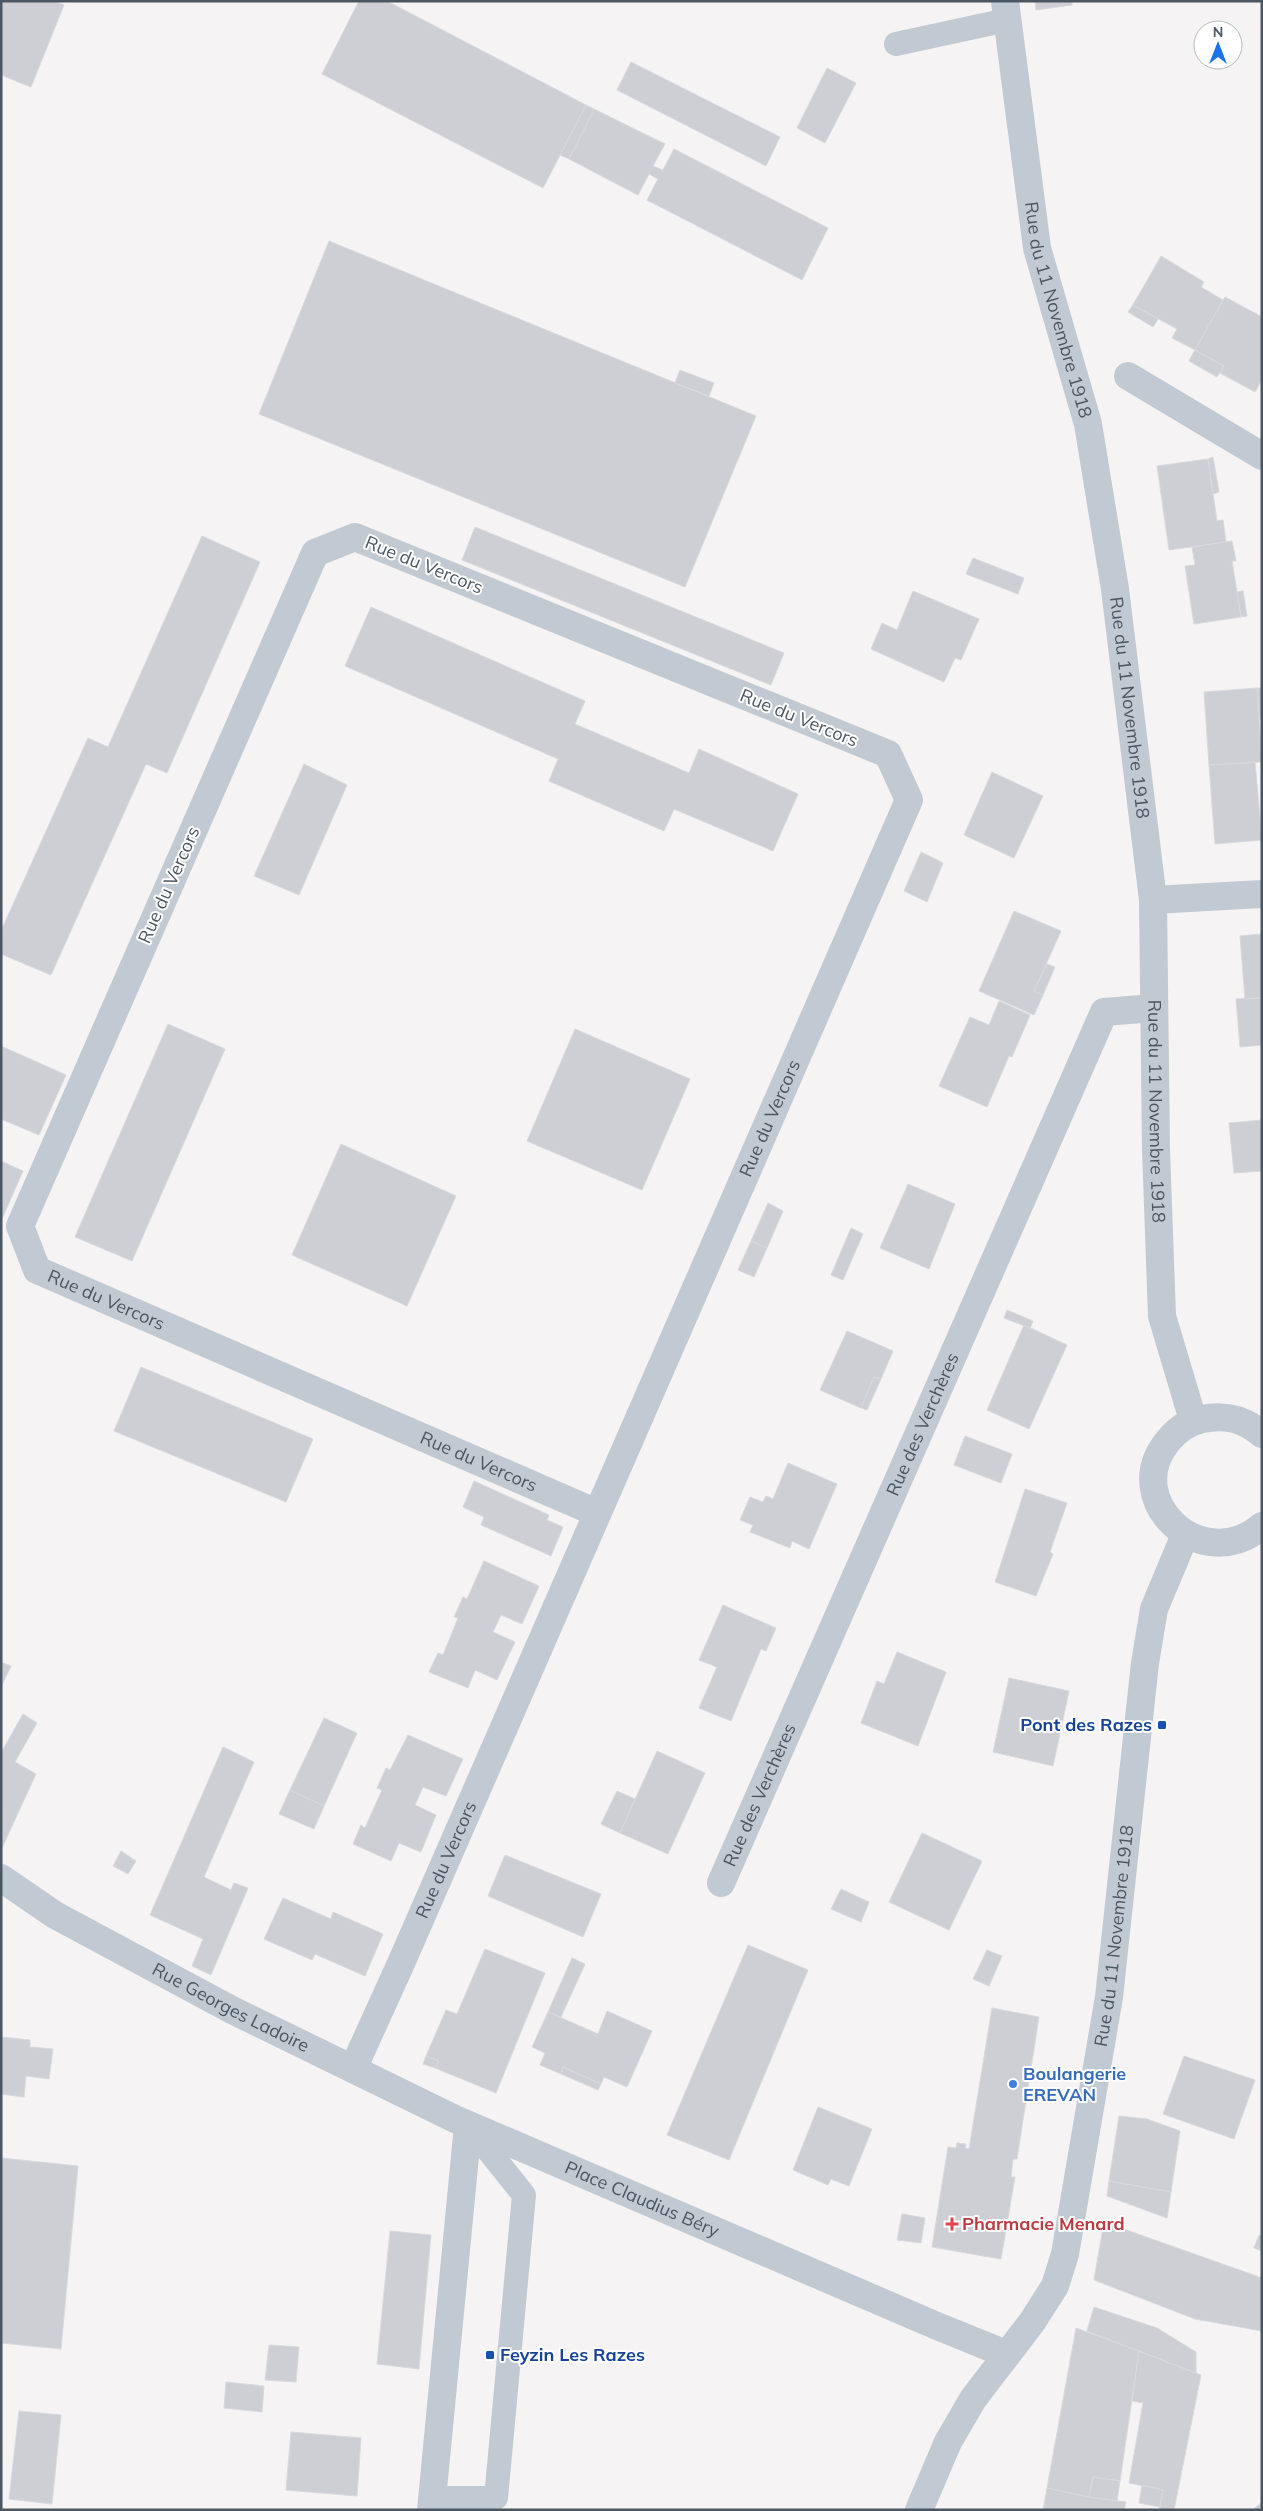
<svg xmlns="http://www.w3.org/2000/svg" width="1263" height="2511" viewBox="0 0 1263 2511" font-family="Mulish,sans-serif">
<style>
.building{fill:#cdcfd5;stroke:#d7d9de}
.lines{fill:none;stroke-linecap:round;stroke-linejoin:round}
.service{stroke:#c1cad2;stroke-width:24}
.minor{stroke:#c1cad2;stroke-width:28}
.tertiary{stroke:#c1cad2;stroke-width:28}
.transit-dot{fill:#1a4fb4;stroke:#fff;stroke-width:2}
.shop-dot{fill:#3f7fe0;stroke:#fff;stroke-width:2}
.health-dot{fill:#e0444e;stroke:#fff;stroke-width:2}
.labels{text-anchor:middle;stroke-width:4;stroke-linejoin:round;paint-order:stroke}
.street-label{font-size:18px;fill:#4a5661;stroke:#fff}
.transit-label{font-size:18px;font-weight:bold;fill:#164399;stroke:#fff;text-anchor:end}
.shop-label{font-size:18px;font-weight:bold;fill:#366cbe;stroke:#fff;text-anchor:start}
.health-label{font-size:18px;font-weight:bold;fill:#be3a42;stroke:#fff;text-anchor:start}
</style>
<rect width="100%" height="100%" fill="#f5f3f3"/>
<path class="building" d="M1 1H54L64 5 31 87 1 75Z
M359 1H387L586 105 543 188 322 74Z
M1035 1H1072V5L1036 10Z
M631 62 780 137 766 166 617 90Z
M827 68 856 83 825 143 797 128Z
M586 105 594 109 569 159 560 155Z
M594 109 665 144 653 166 663 170 674 149 828 228 802 280 647 200 658 179 649 174 638 195 569 159Z
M329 241 756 416 685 587 259 414Z
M1161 256 1204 282 1201 287 1223 300 1195 350 1172 338 1177 329 1133 305Z
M1225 297 1262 317V380L1255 392 1220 373 1224 366 1195 350Z
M1133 305 1158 319 1153 327 1128 312Z
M1195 350 1224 366 1217 377 1189 361Z
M680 370 714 383 709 396 675 383Z
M1213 457 1219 492 1213 494 1208 459Z
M1208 459 1217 521 1223 520 1226 542 1169 550 1157 466Z
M475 527 784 653 771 685 462 560Z
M202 536 260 562 167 773 146 764 51 975 1 954V931L88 738 108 747Z
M1232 541 1236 561H1232L1241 617 1194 624 1185 566 1195 565 1192 547Z
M973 558 1024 578 1018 594 966 574Z
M913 591 979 619 961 660 955 658 944 682 871 649 882 623 897 630Z
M1243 591 1247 616 1241 617 1237 592Z
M371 607 585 701 575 724 689 773 699 749 798 794 773 851 674 809 664 831 549 781 558 759 345 666Z
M1257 688 1262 762 1209 765 1204 692Z
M1257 688H1262V719L1259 720Z
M1255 762 1262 840 1215 844 1209 765Z
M304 764 347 785 299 895 254 876Z
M992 772 1043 796 1014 858 964 835Z
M921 852 943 863 927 902 904 891Z
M1014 911 1061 931 1034 991 1043 995 1034 1015 979 991Z
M1262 934V998L1245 999 1240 936Z
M1047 964 1055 967 1043 995 1034 991Z
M1262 998V1045L1240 1047 1236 999Z
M999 1001 1030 1015 1012 1057 1009 1056 987 1107 939 1086 970 1017 989 1025Z
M168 1024 225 1049 132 1261 75 1237Z
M575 1029 690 1079 642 1190 527 1141Z
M1 1046 66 1075 39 1135 1 1119Z
M1262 1120V1171L1234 1173 1229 1123Z
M341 1144 456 1196 407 1306 292 1255Z
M1 1161 23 1171 1 1221Z
M908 1184 955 1204 929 1269 880 1248Z
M768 1203 783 1211 767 1248 751 1241Z
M851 1228 863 1234 843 1280 831 1275Z
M751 1241 767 1248 754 1277 738 1270Z
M1007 1310 1033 1321 1030 1328 1004 1318Z
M1024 1325 1067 1345 1029 1429 987 1410Z
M847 1331 893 1351 881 1379 874 1377 861 1408 820 1390Z
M141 1367 313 1439 286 1502 114 1431Z
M874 1377 881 1379 867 1410 861 1408Z
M965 1436 1012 1454 1001 1483 954 1465Z
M788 1463 837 1484 809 1549 792 1541 790 1548 750 1532 753 1525 740 1520 750 1497 763 1502 766 1496 773 1499Z
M474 1481 549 1515 547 1520 563 1527 551 1556 481 1525 484 1517 463 1507Z
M1025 1489 1067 1503 1050 1552 1053 1554 1036 1596 995 1582Z
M484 1561 539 1586 522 1624 501 1615 493 1632 515 1642 497 1680 475 1670 468 1688 429 1672 438 1653 443 1655 458 1618 454 1617 463 1597 467 1599Z
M723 1605 776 1628 766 1651 761 1649 731 1721 699 1708 717 1667 699 1660Z
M897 1652 946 1672 918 1746 861 1723 877 1681 884 1684Z
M1 1662 11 1666 1 1687Z
M1009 1678 1069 1691 1053 1766 993 1752Z
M23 1714 37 1723 15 1762 36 1774 2 1848 1 1753Z
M324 1718 357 1733 324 1806 290 1790Z
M408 1735 463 1759 446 1796 423 1787 415 1805 436 1815 421 1852 399 1843 391 1861 353 1844 361 1825 365 1828 382 1790 377 1788 386 1768 390 1770Z
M223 1747 254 1762 204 1877 231 1890 234 1883 248 1888 211 1975 192 1966 203 1939 150 1915Z
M657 1751 705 1773 668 1854 620 1833Z
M290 1790 324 1806 314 1829 279 1814Z
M617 1791 635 1799 620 1833 601 1824Z
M922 1833 982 1861 949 1930 889 1902Z
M121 1851 136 1861 128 1874 113 1866Z
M505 1855 601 1894 583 1937 488 1896Z
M841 1889 869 1902 861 1922 831 1909Z
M283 1898 331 1919 333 1912 383 1934 365 1976 315 1954 312 1960 264 1939Z
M748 1945 808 1970 729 2160 667 2135Z
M485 1949 545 1973 496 2093 435 2068 439 2061 426 2056 446 2010 457 2014Z
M987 1950 1002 1956 989 1986 973 1979Z
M572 1958 585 1964 561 2017 548 2012Z
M992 2008 1039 2017 1017 2159H1013L1011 2177H1015L1001 2259 932 2247 948 2147 956 2148 957 2143 966 2144 965 2148 969 2149Z
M607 2011 652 2031 627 2087 604 2077 601 2084 563 2067 561 2074 540 2065 545 2053 532 2047 548 2012 598 2034Z
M1 2037 30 2040V2047L53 2049 49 2079 26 2076 24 2097 1 2094Z
M426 2056 439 2061 435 2068 423 2064Z
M1184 2056 1255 2080 1234 2139 1163 2114Z
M563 2067 601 2084 598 2090 561 2074Z
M818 2107 872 2129 849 2186 831 2179 828 2185 793 2170Z
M1119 2116 1147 2119 1180 2131 1171 2192 1109 2181Z
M1 2158 78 2166 61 2349 1 2343Z
M1109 2181 1171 2192 1167 2218 1107 2196Z
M902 2214 925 2218 921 2243 897 2240Z
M1104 2222 1262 2278V2331L1195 2319 1094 2280Z
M390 2231 431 2235 419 2369 377 2364Z
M1259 2235 1262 2236V2251L1254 2248Z
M1094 2307 1157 2328 1196 2352V2373L1087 2331Z
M1076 2328 1139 2351 1120 2481 1093 2477 1089 2497 1047 2488Z
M269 2345 299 2347 296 2382 265 2380Z
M1139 2351 1201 2375 1174 2510H1159L1163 2490 1129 2483 1143 2403 1132 2401Z
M226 2382 264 2386 262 2412 224 2408Z
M19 2411 61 2415 52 2504 9 2499Z
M291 2432 361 2438 357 2496 286 2490Z
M1093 2477 1120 2481 1117 2501 1089 2497Z
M1142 2485 1163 2490 1160 2507 1139 2503Z
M1047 2488 1089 2497 1126 2502 1124 2510H1043Z
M1262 2502V2510H1253L1255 2508Z"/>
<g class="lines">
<path class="service" d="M896 44 1007 20
M432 2498H496L524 2195 468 2125"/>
<g class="minor">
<path d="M1128 376 1262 456"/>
<path d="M1153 900 1262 894"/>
<path id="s1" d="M1 1878 55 1915 232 2010 455 2119 937 2326 1006 2354"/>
<path id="s2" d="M721 1883 1104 1012 1154 1008"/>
<path id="s3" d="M353 2069 402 1961 909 800 888 754 355 537 315 553 20 1226 37 1270 597 1513"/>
<path d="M431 2510 468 2125"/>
<path id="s4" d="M919 2510 948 2442 973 2399 1032 2322 1055 2286 1065 2254 1109 1997 1145 1663 1154 1609 1185 1535"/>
</g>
<g class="tertiary">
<path id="s5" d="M1005 1 1037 248 1088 424 1115 589 1153 900 1156 1150 1162 1316 1193 1420"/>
<path d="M1262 1434C1244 1419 1225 1414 1202 1419 1188 1422 1177 1430 1168 1441 1119 1500 1202 1577 1262 1526"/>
</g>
</g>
<g class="transit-dot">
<rect x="1157" y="1720" width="10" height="10" rx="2.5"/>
<rect x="485" y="2350" width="10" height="10" rx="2.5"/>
</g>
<circle class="shop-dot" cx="1013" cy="2084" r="5"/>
<path class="health-dot" d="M949.5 2216.5h5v5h5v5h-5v5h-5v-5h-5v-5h5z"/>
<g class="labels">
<g class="street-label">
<text dy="6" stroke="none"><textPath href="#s5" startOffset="314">Rue du 11 Novembre 1918</textPath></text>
<text transform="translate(424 565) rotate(22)" y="6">Rue du Vercors</text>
<text dy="6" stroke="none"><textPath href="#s5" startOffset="719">Rue du 11 Novembre 1918</textPath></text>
<text transform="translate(799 718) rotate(22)" y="6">Rue du Vercors</text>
<text transform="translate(169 885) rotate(-66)" y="6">Rue du Vercors</text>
<text dy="6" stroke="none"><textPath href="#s5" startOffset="1124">Rue du 11 Novembre 1918</textPath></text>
<text dy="6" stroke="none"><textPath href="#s3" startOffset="1038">Rue du Vercors</textPath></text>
<text dy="6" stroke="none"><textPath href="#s3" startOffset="2912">Rue du Vercors</textPath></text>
<text dy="6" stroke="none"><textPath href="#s2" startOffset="501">Rue des Verchères</textPath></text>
<text dy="6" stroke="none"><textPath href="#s3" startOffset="3318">Rue du Vercors</textPath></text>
<text dy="6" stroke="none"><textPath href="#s2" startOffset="96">Rue des Verchères</textPath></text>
<text dy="6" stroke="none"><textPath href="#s3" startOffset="229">Rue du Vercors</textPath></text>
<text dy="6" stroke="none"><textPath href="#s4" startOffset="619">Rue du 11 Novembre 1918</textPath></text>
<text dy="6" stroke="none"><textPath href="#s1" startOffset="264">Rue Georges Ladoire</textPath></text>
<text dy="6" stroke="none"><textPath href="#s1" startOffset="718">Place Claudius Béry</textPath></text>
</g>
<g class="transit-label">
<text x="1152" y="1731">Pont des Razes</text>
<text x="500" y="2361" text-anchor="start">Feyzin Les Razes</text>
</g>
<g class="shop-label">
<text x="1023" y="2080">Boulangerie<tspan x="1023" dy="21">EREVAN</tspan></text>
</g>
<g class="health-label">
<text x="962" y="2230">Pharmacie Menard</text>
</g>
</g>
<rect width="1263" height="2511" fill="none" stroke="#4a5661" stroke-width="5"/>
<g transform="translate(1218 45)"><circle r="24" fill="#ffffff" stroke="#b7bbc0"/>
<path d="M0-4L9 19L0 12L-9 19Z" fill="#1a73e8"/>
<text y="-8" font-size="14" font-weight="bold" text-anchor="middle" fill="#4a5661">N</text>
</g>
</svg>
